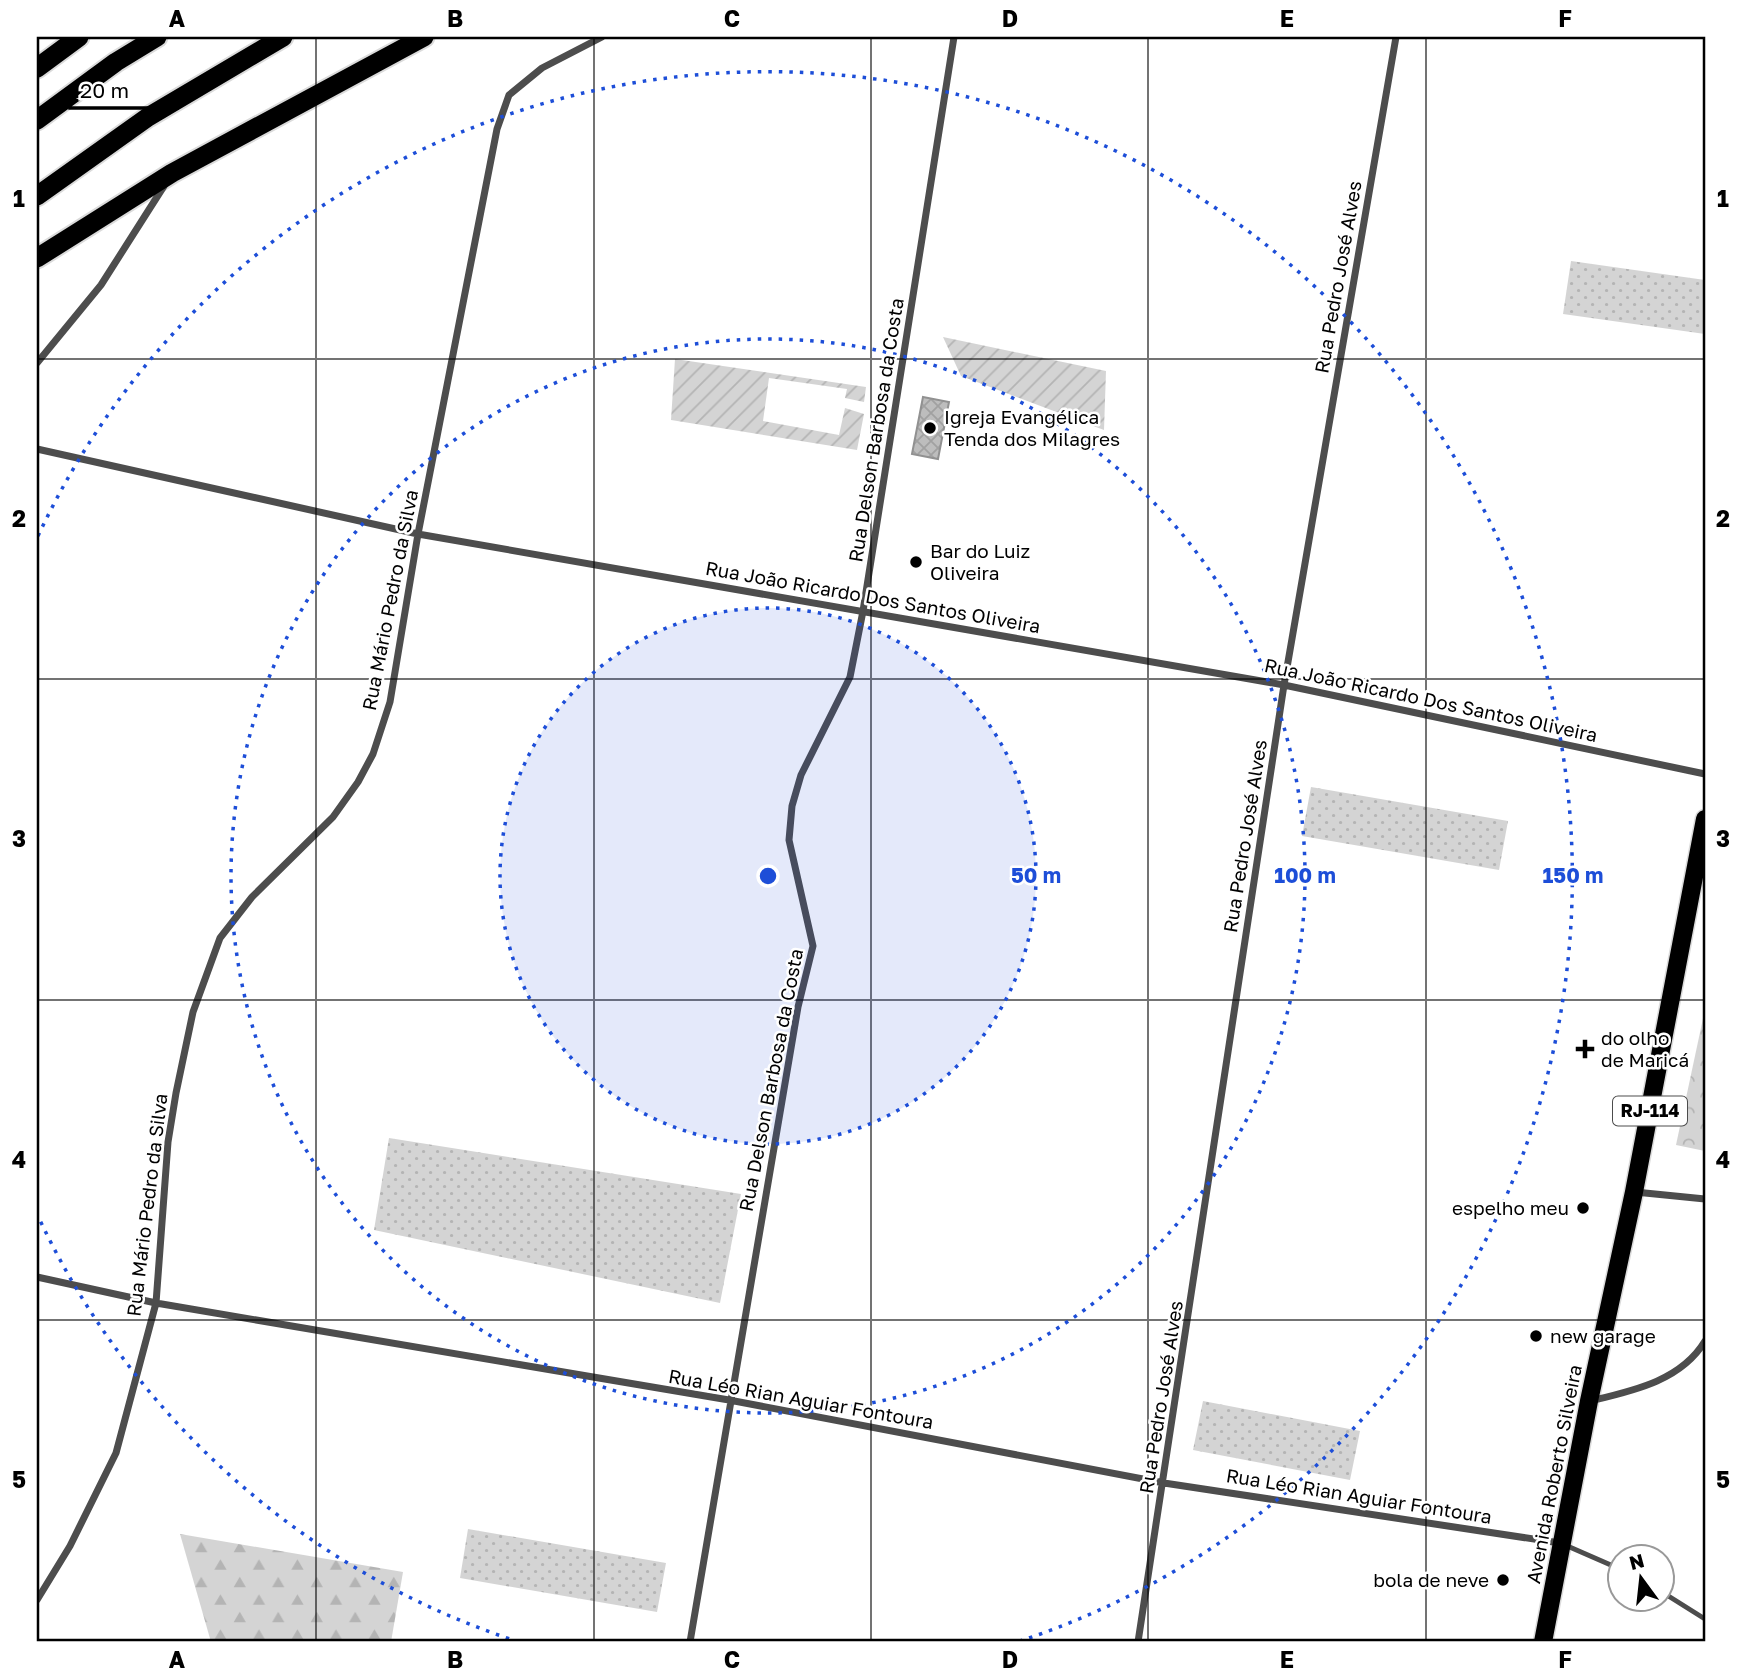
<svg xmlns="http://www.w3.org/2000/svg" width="1742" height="1679" viewBox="0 0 1742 1679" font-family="'Golos Text',sans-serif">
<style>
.grass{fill:url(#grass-dots)}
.forest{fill:url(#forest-firs)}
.park{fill:url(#park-crowns)}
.garden{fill:url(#garden-furrows)}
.building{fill:url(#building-cross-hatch);stroke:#919191;stroke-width:2}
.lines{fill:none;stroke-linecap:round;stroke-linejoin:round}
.primary-casing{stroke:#dbdbdb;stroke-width:21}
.trunk-casing{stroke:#dbdbdb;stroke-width:23}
.service{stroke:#4d4d4d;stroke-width:5}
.minor{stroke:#4d4d4d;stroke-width:7}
.primary{stroke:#000;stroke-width:18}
.trunk{stroke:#000;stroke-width:19}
.grid{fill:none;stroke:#000;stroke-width:2;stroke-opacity:0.55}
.ring{fill:none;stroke:#1d4ed8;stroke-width:3.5;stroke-dasharray:3.5 7}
.poi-dot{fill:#000;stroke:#fff;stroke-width:2.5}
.labels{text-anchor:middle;stroke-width:5;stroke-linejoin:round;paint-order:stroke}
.shield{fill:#fff;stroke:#4c4c4c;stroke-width:2}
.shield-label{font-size:18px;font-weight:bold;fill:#000}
.street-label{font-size:19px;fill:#000;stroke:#fff}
.poi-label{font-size:19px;fill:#000;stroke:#fff;text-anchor:start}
.centre{fill:#1d4ed8;stroke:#fff;stroke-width:3.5}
.ring-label{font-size:21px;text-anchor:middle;font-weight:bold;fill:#1d4ed8;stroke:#fff;stroke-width:5;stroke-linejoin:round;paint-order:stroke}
.neatline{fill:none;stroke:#000;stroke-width:2.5}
.grid-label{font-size:23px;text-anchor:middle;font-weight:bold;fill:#000}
</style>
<defs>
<pattern id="grass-dots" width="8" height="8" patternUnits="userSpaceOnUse" patternTransform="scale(1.75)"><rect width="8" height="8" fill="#d4d4d4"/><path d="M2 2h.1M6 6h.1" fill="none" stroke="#b4b4b4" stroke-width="1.8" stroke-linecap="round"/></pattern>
<pattern id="forest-firs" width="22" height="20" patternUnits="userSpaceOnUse" patternTransform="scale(1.75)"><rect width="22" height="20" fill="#d4d4d4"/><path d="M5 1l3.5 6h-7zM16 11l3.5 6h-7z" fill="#b4b4b4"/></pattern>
<pattern id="park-crowns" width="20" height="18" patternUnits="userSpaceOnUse" patternTransform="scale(1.75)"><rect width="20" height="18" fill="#d4d4d4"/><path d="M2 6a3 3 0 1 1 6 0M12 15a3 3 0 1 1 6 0" fill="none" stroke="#b4b4b4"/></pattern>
<pattern id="garden-furrows" width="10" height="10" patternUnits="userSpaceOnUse" patternTransform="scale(1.75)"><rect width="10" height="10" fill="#d4d4d4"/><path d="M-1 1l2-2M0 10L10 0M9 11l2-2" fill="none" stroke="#b4b4b4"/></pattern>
<pattern id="building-cross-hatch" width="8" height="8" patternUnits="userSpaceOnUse" patternTransform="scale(1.75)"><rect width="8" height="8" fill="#bdbdbd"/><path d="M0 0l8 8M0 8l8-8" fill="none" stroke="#a1a1a1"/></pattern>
</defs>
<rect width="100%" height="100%" fill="#fff"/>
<path class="grass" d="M1571 261 1705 280V334L1563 314Z
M1311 787 1508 821 1499 870 1302 836Z
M389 1138 741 1194 720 1303 374 1230Z
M1203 1401 1360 1431 1350 1480 1193 1450Z
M468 1529 666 1563 657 1612 460 1578Z"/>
<path class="forest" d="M180 1534 403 1572 391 1642H211Z"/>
<path class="park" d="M1705 1009V1151L1676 1145Z"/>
<path class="garden" d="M943 337 1106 371 1104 430 961 376Z
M675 359 866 387 864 402 845 398 847 389 769 378 763 421 839 435 845 408 864 414 857 450 671 420Z"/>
<path class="building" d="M923 397 949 402 938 459 912 454Z"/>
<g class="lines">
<defs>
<path id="primary" d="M1543 1642 1589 1401 1634 1192 1705 819"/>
<path id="trunk" d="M37 68 79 37
M37 120 116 62 157 37
M37 196 148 117 283 37
M37 258 172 173 424 37"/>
</defs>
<use href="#primary" class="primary-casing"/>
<use href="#trunk" class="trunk-casing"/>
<path class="service" d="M1565 1545 1620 1569
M1662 1592 1705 1619"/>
<path class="minor" d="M37 363 101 285 164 186
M37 449 418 534 1284 685 1705 774
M1635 1192 1705 1199
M37 1277 156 1303 729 1400 1164 1483 1560 1543
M1590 1401C1632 1391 1681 1381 1705 1341
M37 1600 70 1546 116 1453 156 1303 168 1142 176 1093 193 1012 220 938 252 897 333 817 358 782 373 754 390 702 418 534 497 129 509 95 542 68 602 37
M690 1642 798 1007 813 946 789 840 792 806 801 775 850 677 863 611 954 37
M1138 1642 1284 685 1396 37"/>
<use href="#primary" class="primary"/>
<use href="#trunk" class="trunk"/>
</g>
<path class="grid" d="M316 37V1642M594 37V1642M871 37V1642M1148 37V1642M1426 37V1642M37 359H1705M37 679H1705M37 1000H1705M37 1320H1705"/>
<circle cx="768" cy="876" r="268" fill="#1d4ed8" fill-opacity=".12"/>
<g class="ring">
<circle cx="768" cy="876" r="268"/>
<circle cx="768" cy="876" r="537"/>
<path d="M519 1642A805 805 0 0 1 38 1216M38 536A805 805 0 1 1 1017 1642"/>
</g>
<g class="poi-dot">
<circle cx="930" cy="428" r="7"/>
<circle cx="916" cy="562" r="7"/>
<path d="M1581.5 1038.5h7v7h7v7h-7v7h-7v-7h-7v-7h7z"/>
<circle cx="1583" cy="1208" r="7"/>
<circle cx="1536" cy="1336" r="7"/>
<circle cx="1503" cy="1580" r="7"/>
</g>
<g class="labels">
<rect class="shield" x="1613" y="1096.5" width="74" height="29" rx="5"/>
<g class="shield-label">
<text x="1650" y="1117">RJ-114</text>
</g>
<g class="street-label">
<text transform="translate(1338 277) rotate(-80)" y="7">Rua Pedro José Alves</text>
<text transform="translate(876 430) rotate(-81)" y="7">Rua Delson Barbosa da Costa</text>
<text transform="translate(873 597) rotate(10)" y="7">Rua João Ricardo Dos Santos Oliveira</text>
<text transform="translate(390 600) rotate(-79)" y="7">Rua Mário Pedro da Silva</text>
<text transform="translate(1431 700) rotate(12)" y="7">Rua João Ricardo Dos Santos Oliveira</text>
<text transform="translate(1245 836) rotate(-81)" y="7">Rua Pedro José Alves</text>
<text transform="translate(771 1080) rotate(-79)" y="7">Rua Delson Barbosa da Costa</text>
<text transform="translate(147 1205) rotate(-83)" y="7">Rua Mário Pedro da Silva</text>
<text transform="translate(1161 1397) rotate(-81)" y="7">Rua Pedro José Alves</text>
<text transform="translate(801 1399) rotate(10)" y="7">Rua Léo Rian Aguiar Fontoura</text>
<text transform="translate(1554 1474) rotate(-79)" y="7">Avenida Roberto Silveira</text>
<text transform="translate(1359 1496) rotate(9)" y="7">Rua Léo Rian Aguiar Fontoura</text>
</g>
<g class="poi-label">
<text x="944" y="424">Igreja Evangélica<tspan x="944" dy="22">Tenda dos Milagres</tspan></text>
<text x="930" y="558">Bar do Luiz<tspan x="930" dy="22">Oliveira</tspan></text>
<text x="1601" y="1045">do olho<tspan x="1601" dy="22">de Maricá</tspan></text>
<text x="1569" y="1215" text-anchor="end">espelho meu</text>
<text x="1550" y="1343">new garage</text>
<text x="1489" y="1587" text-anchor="end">bola de neve</text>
</g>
</g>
<circle cx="768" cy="876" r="10" class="centre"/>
<g class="ring-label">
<text x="1036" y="883">50 m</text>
<text x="1305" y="883">100 m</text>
<text x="1573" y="883">150 m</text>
</g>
<rect width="1742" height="1679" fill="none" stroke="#ffffff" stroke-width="77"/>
<g transform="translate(1641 1578) rotate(345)"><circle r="33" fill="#ffffff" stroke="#999999" stroke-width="2"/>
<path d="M0-5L12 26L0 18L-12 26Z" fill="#000000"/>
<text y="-10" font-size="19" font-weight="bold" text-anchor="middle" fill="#000000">N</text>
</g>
<path d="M70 98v10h107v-10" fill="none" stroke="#000000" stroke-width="3.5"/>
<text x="80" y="98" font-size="21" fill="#000000" stroke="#ffffff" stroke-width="5" paint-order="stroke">20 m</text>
<rect x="38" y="38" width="1666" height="1602" class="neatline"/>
<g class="grid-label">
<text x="177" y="27">A</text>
<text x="455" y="27">B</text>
<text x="732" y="27">C</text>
<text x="1010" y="27">D</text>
<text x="1287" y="27">E</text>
<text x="1565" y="27">F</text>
<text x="19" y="207">1</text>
<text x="1723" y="207">1</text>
<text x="19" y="527">2</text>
<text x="1723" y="527">2</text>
<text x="19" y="847">3</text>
<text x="1723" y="847">3</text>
<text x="19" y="1168">4</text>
<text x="1723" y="1168">4</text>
<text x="19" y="1488">5</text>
<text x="1723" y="1488">5</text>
<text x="177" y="1668">A</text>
<text x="455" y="1668">B</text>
<text x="732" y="1668">C</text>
<text x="1010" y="1668">D</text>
<text x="1287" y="1668">E</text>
<text x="1565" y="1668">F</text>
</g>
</svg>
